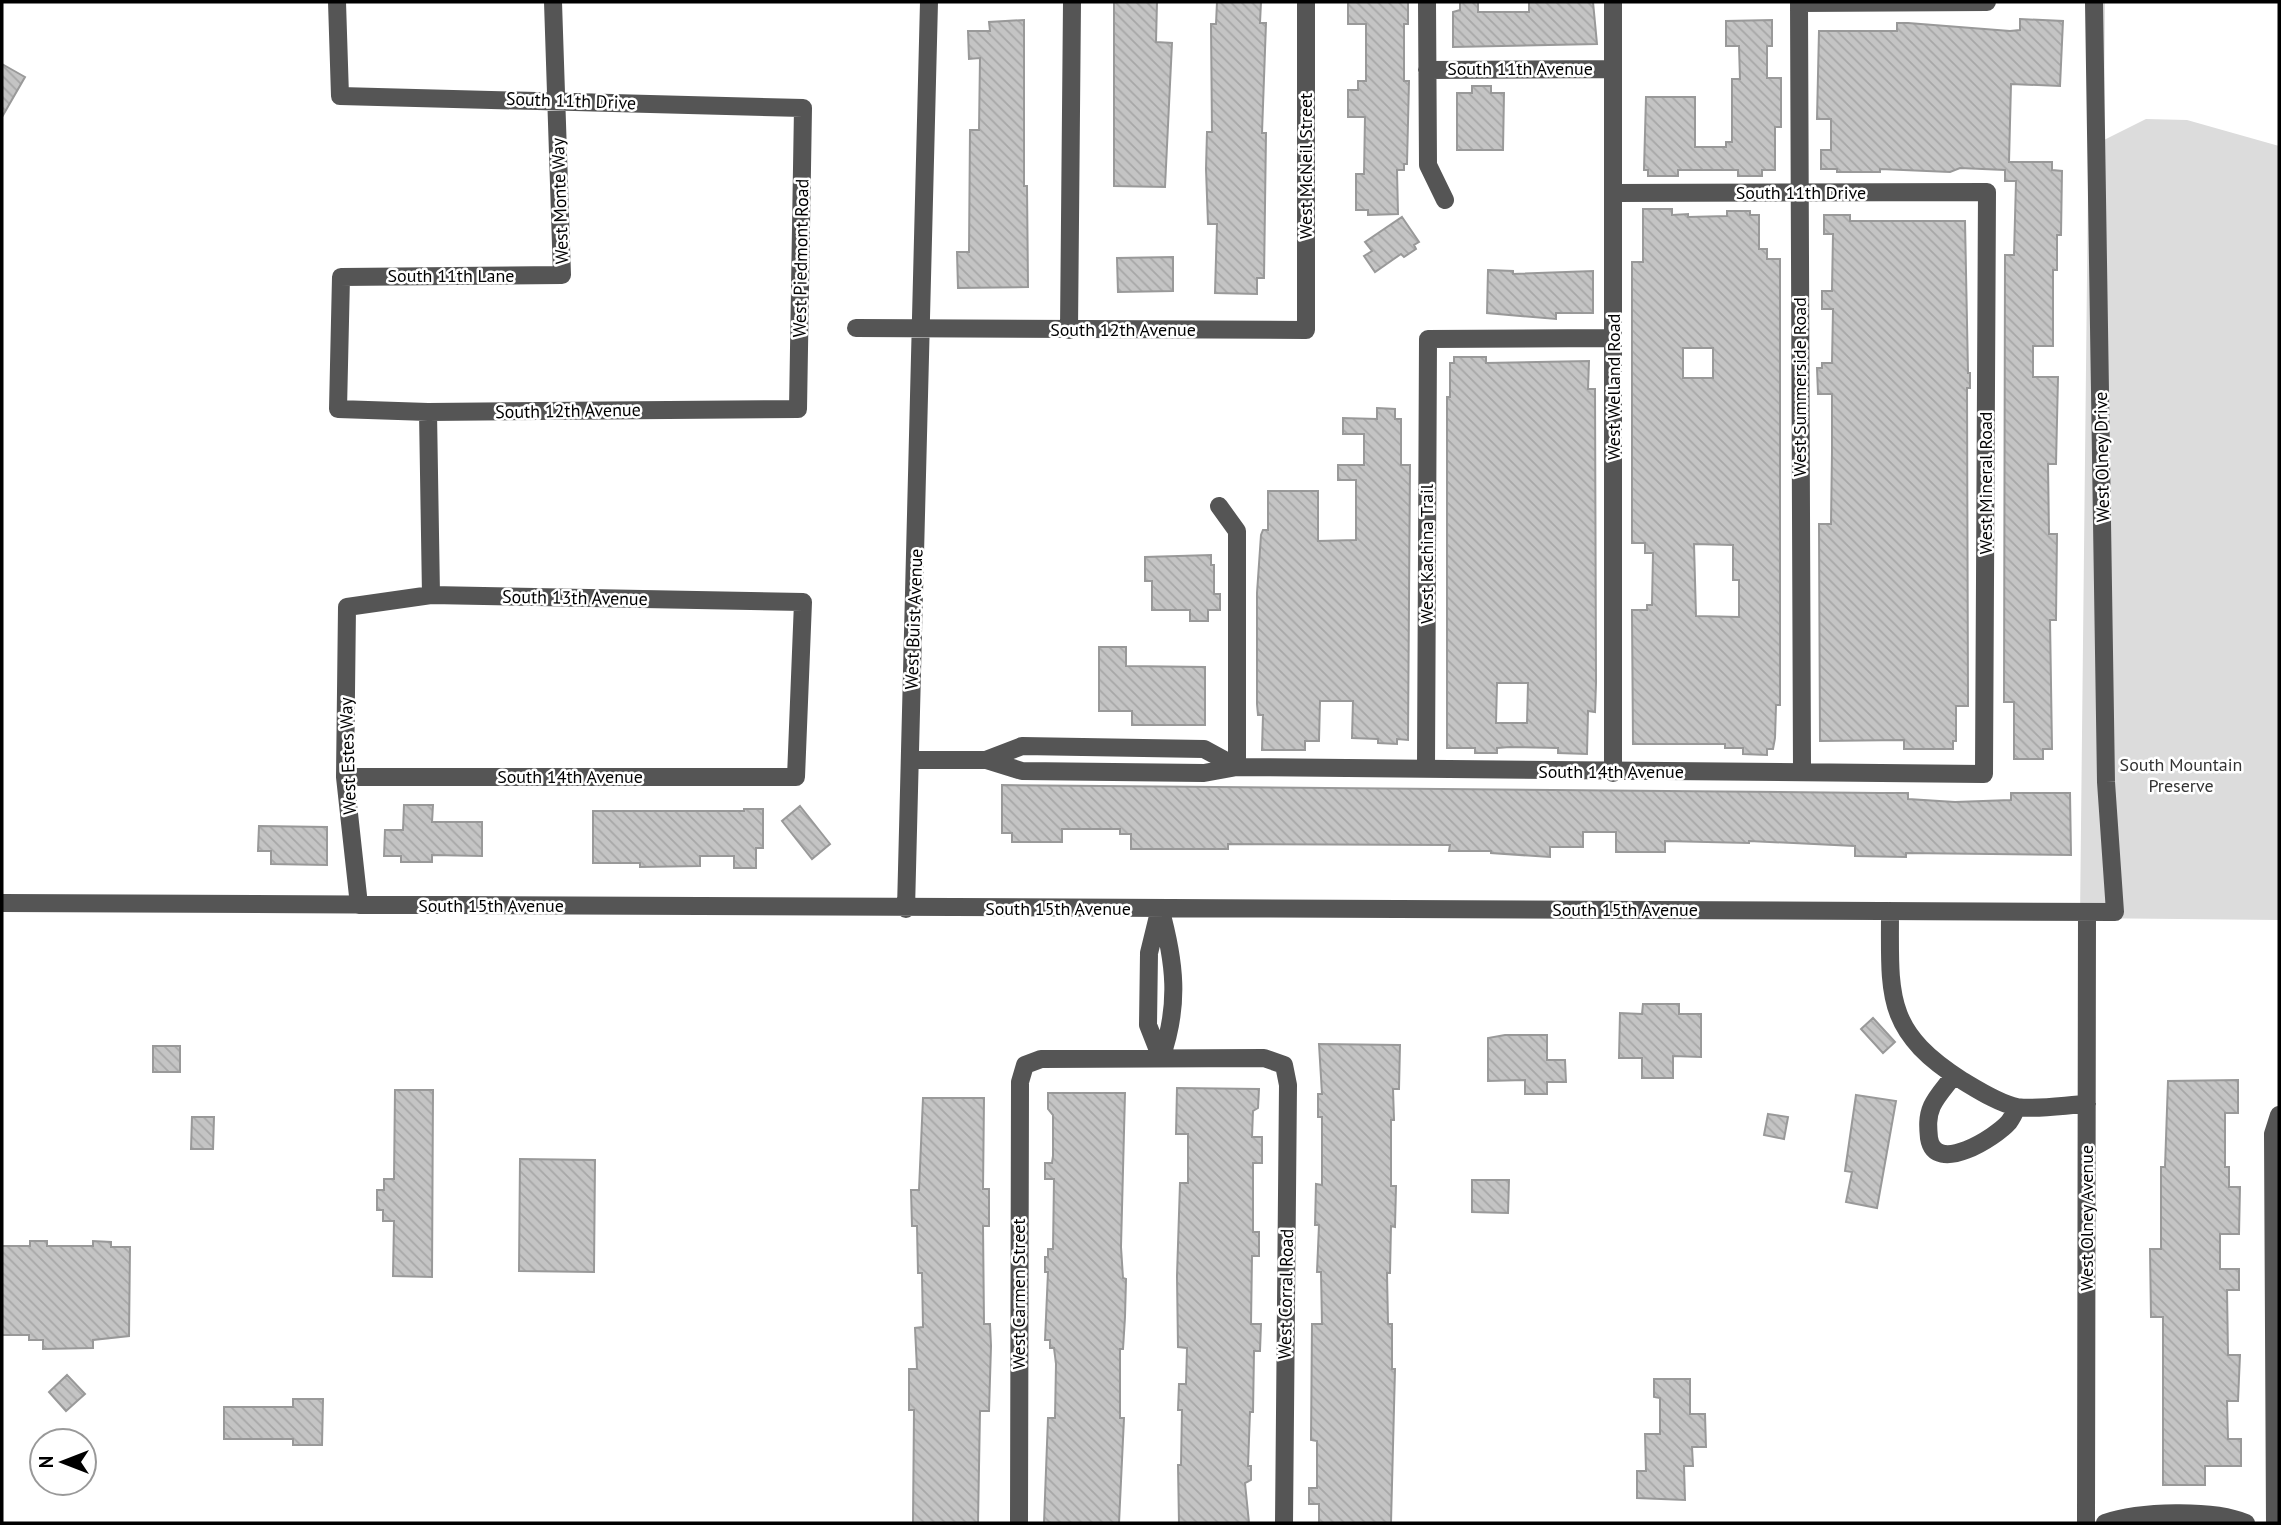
<svg xmlns="http://www.w3.org/2000/svg" width="2281" height="1525" viewBox="0 0 2281 1525" font-family="'PT Sans',sans-serif">
<style>
.green{fill:#dcdcdc}
.building{fill:url(#building-back-hatch);stroke:#999;stroke-width:2;fill-rule:evenodd}
.lines{fill:none;stroke-linecap:round;stroke-linejoin:round}
.minor{stroke:#555;stroke-width:18}
.labels{text-anchor:middle;stroke-width:5;stroke-linejoin:round;paint-order:stroke}
.street-label{font-size:18px;fill:#000;stroke:#fff}
.park-label{font-size:18px;fill:#333;stroke:#fff}
</style>
<defs>
<pattern id="building-back-hatch" width="6" height="6" patternUnits="userSpaceOnUse" patternTransform="scale(1.75)"><rect width="6" height="6" fill="#c4c4c4"/><path d="M-1 5l2 2M0 0l6 6M5-1l2 2" fill="none" stroke="#a7a7a7"/></pattern>
</defs>
<rect width="100%" height="100%" fill="#fff"/>
<path class="green" d="M2090 2H2105L2104 140 2146 119 2187 120 2279 146V920L2080 918Z"/>
<path class="building" d="M1114 2H1157L1156 42 1172 43 1165 187 1114 186Z
M1217 2H1261L1260 23H1266L1262 133H1266L1264 278H1257V294L1215 293 1217 224H1208L1206 169 1207 132H1212L1211 24H1216Z
M1348 2H1408V24H1404V81H1409L1407 164H1404V170H1397L1398 214 1368 215V210H1356V174H1364L1365 117H1348V90H1358V81H1366V24H1348Z
M1460 2H1478V12H1529V2H1593L1597 44 1453 47V12L1460 10Z
M2020 19 2063 21 2060 86 2011 84 2009 162H2052V170L2062 171 2061 235H2057V270H2053V346H2033V377H2058L2056 464H2048L2049 534H2057L2056 620H2050L2052 749H2043V759H2014V702H2004L2005 255H2014L2016 181H2005V170L1960 168 1950 172 1880 169V172H1837V169H1821V150H1831V119H1817L1819 31H1897V23H1908L2010 31 2020 30Z
M1024 20V186H1027L1028 287 958 288 957 252H969L970 130H979L980 58 969 59 968 31H990L989 22Z
M1772 20V46H1767V78H1781V127H1775V170H1762V176H1738V170H1678V176H1648V170H1644L1646 97H1695V147H1726V142H1732V79H1740L1739 46H1726V21Z
M2 64 25 77 2 117Z
M1472 86H1491V93H1504L1503 150H1457V93H1472Z
M1643 209H1672V215L1688 214V217L1727 216V211H1750V215H1759V249H1767V259H1780V705H1776L1775 738 1773 749H1767V755L1743 754V748H1725V744H1633L1632 610H1647V605H1652L1653 553H1645V543H1632V262H1643ZM1683 348H1713V378H1683ZM1694 544 1733 545V580H1739V617L1696 616Z
M1824 215H1850V221H1965L1968 373H1970V388H1967L1968 706H1956V741H1953V749H1904V740L1820 741 1819 524H1831L1832 452V394H1818L1817 368H1822V363H1832L1833 309H1822V291H1832L1833 234H1824Z
M1402 217 1419 242 1414 245 1416 249 1404 257 1401 254 1375 272 1364 256 1372 251 1365 242Z
M1173 257V291L1118 292 1117 258Z
M1488 270 1513 271V274L1593 271V313H1556V319L1487 313Z
M1454 357H1486V363L1589 361 1588 389H1595L1596 683 1595 712 1588 711 1587 754 1558 753V748L1510 747 1497 748V753H1475V748H1447V397H1450V363H1454ZM1497 683H1528L1527 723H1496Z
M1377 408 1395 409V419H1401V465H1410L1408 740 1397 739V744L1378 743V739L1352 738 1353 701H1320L1319 741H1305V750H1262L1263 715H1258L1257 704V593L1261 535 1263 530H1268V491H1318V541L1356 540V480H1338V465H1364V434H1343V418L1377 419Z
M1211 555V565H1214V594H1220V610H1208V621H1190V610H1152V581H1145V557Z
M1099 647H1126V666L1205 667V725H1132V711H1099Z
M1002 785 1879 793H1908V799L1955 802 2011 800V793H2070L2071 855 1906 853V857L1855 856V846L1749 841V843L1665 841V852H1616V832H1583V847H1550V857L1491 853V851H1449L1450 845 1228 844V849H1131V834H1120V829H1062V842H1012V833H1002Z
M404 805H433L432 822H482V856L432 855V862H401V856H384L385 830H403Z
M800 806 830 844 812 859 782 821Z
M744 809H763V848H756V868H734V856H700V866L640 867V863H593V811H744Z
M259 826 327 827V865L271 864V851H258Z
M1643 1004H1679V1014H1701V1057L1673 1056V1078H1642V1058H1619L1620 1013 1642 1014Z
M1873 1018 1895 1042 1883 1053 1861 1029Z
M1505 1035H1547V1060H1565L1566 1082H1547V1094H1525V1080L1488 1081V1038Z
M1319 1044 1400 1045 1399 1089H1393L1394 1120H1391V1186H1396L1395 1227 1391 1226 1390 1273H1387L1388 1324H1392V1369H1395L1391 1523H1319V1504H1309V1488H1317V1441L1311 1440 1312 1324H1322L1321 1272H1317L1319 1225H1315L1316 1184 1322 1185V1117H1318V1094H1322Z
M153 1046H180V1072H153Z
M2238 1080V1113H2225V1167H2229V1187H2240L2239 1234H2220V1269H2239V1290H2227L2228 1355H2240L2238 1401H2227L2228 1439H2241V1466H2205V1485H2163V1317H2151L2150 1249H2161V1167H2165L2168 1081Z
M1177 1088 1259 1089 1258 1108 1253 1111 1252 1137H1262V1163H1253V1232H1259V1256H1252L1251 1324H1261L1260 1351H1254L1253 1412H1250L1248 1466H1251V1480L1245 1483 1249 1523H1179L1178 1465H1181L1182 1410H1178L1179 1384H1186L1187 1348 1178 1347 1177 1276 1180 1183H1188V1134H1176Z
M395 1090H433L432 1277 393 1276 394 1221H383V1210H377V1190H384V1179H394Z
M1048 1093H1125L1121 1247 1123 1278 1126 1279 1125 1317 1123 1349H1120V1418H1124L1119 1523H1044L1048 1418H1055L1056 1364 1054 1348H1050V1340H1045L1048 1272H1045V1257H1048V1249H1053L1054 1179H1045V1163H1052L1053 1156V1115L1048 1109Z
M1856 1095 1896 1101 1877 1208 1846 1202 1852 1172 1845 1171Z
M923 1098H984L983 1189H989V1226H983L984 1324H990L991 1346 989 1411H980L978 1523H913L914 1410H909V1369H917L915 1328 923 1327 922 1273H918L917 1226H912L911 1190H919Z
M1768 1114 1788 1117 1784 1139 1764 1135Z
M192 1117H214L213 1149H191Z
M520 1159 595 1160 594 1272 519 1271Z
M1472 1180H1509L1508 1213 1472 1212Z
M30 1241H47V1246H93V1241L111 1242V1247H130L129 1336 93 1340V1348L43 1349V1340H29V1335H2V1246H30Z
M67 1375 85 1394 66 1411 49 1392Z
M1654 1379H1690V1414H1705L1706 1447H1692L1693 1466H1684L1685 1500 1637 1498V1471H1646L1645 1434H1660V1398L1654 1397Z
M293 1399H323L322 1445H293V1439H224V1407H293Z"/>
<g class="lines">
<path class="minor" d="M337 2 340 96 803 108 798 409 428 412 338 409 341 277 562 275 553 2
M1427 2 1428 165 1445 200
M1613 2V773
M1427 70 1612 69
M856 328 1306 330V2
M1069 330 1072 2
M428 412 431 595
M1219 506 1237 531V767
M910 760H986L1022 771 1204 773 1237 767 1984 774 1987 192 1614 193
M986 760 1022 746 1204 749 1237 767
M1426 769 1428 339 1613 338
M1802 771 1799 3 1987 2
M345 777H796L803 602 431 595 347 607 345 777 359 905
M2 903 2115 912 2106 782 2094 2
M1160 908 1149 953 1148 1025 1161 1058
M1160 908C1175 962 1180 1005 1161 1058
M906 909 929 2
M1890 911C1890 996 1884 1031 1963 1081 1978 1090 2000 1104 2017 1107 2036 1110 2066 1105 2087 1104
M1954 1075C1947 1085 1937 1095 1932 1106 1927 1117 1928 1128 1929 1138 1935 1176 1996 1137 2009 1122 2012 1118 2015 1112 2017 1107
M1019 1523 1020 1082 1025 1065 1041 1059 1264 1058 1284 1065 1288 1085 1284 1523
M2086 1523 2087 912
M2105 1523C2139 1511 2213 1509 2246 1523
M2275 1523 2273 1134 2279 1115"/>
</g>
<g class="labels">
<g class="street-label">
<text x="1520" y="75">South 11th Avenue</text>
<text transform="translate(571 101) rotate(2)" y="6">South 11th Drive</text>
<text transform="translate(1306 166) rotate(-90)" y="6">West McNeil Street</text>
<text x="1801" y="199">South 11th Drive</text>
<text transform="translate(560 201) rotate(-92)" y="6">West Monte Way</text>
<text transform="translate(801 258) rotate(-89)" y="6">West Piedmont Road</text>
<text x="451" y="282">South 11th Lane</text>
<text x="1123" y="336">South 12th Avenue</text>
<text transform="translate(1614 387) rotate(-90)" y="6">West Welland Road</text>
<text transform="translate(1800 387) rotate(-90)" y="6">West Summerside Road</text>
<text transform="translate(568 411) rotate(-1)" y="6">South 12th Avenue</text>
<text transform="translate(2102 457) rotate(-91)" y="6">West Olney Drive</text>
<text transform="translate(1986 483) rotate(-90)" y="6">West Mineral Road</text>
<text transform="translate(1427 554) rotate(-90)" y="6">West Kachina Trail</text>
<text transform="translate(575 598) rotate(1)" y="6">South 13th Avenue</text>
<text transform="translate(914 619) rotate(-88)" y="6">West Buist Avenue</text>
<text transform="translate(348 756) rotate(-92)" y="6">West Estes Way</text>
<text x="1611" y="778">South 14th Avenue</text>
<text x="570" y="783">South 14th Avenue</text>
<text x="491" y="912">South 15th Avenue</text>
<text x="1058" y="915">South 15th Avenue</text>
<text x="1625" y="916">South 15th Avenue</text>
<text transform="translate(2087 1218) rotate(-90)" y="6">West Olney Avenue</text>
<text transform="translate(1019 1294) rotate(-90)" y="6">West Carmen Street</text>
<text transform="translate(1286 1294) rotate(-89)" y="6">West Corral Road</text>
</g>
<g class="park-label">
<text x="2181" y="771">South Mountain<tspan x="2181" dy="21">Preserve</tspan></text>
</g>
</g>
<rect width="2281" height="1525" fill="none" stroke="#000000" stroke-width="7"/>
<g transform="translate(63 1462) rotate(270)"><circle r="33" fill="#ffffff" stroke="#999999" stroke-width="2"/>
<path d="M0-5L12 26L0 18L-12 26Z" fill="#000000"/>
<text y="-10" font-size="19" font-weight="bold" text-anchor="middle" fill="#000000">N</text>
</g>
</svg>
